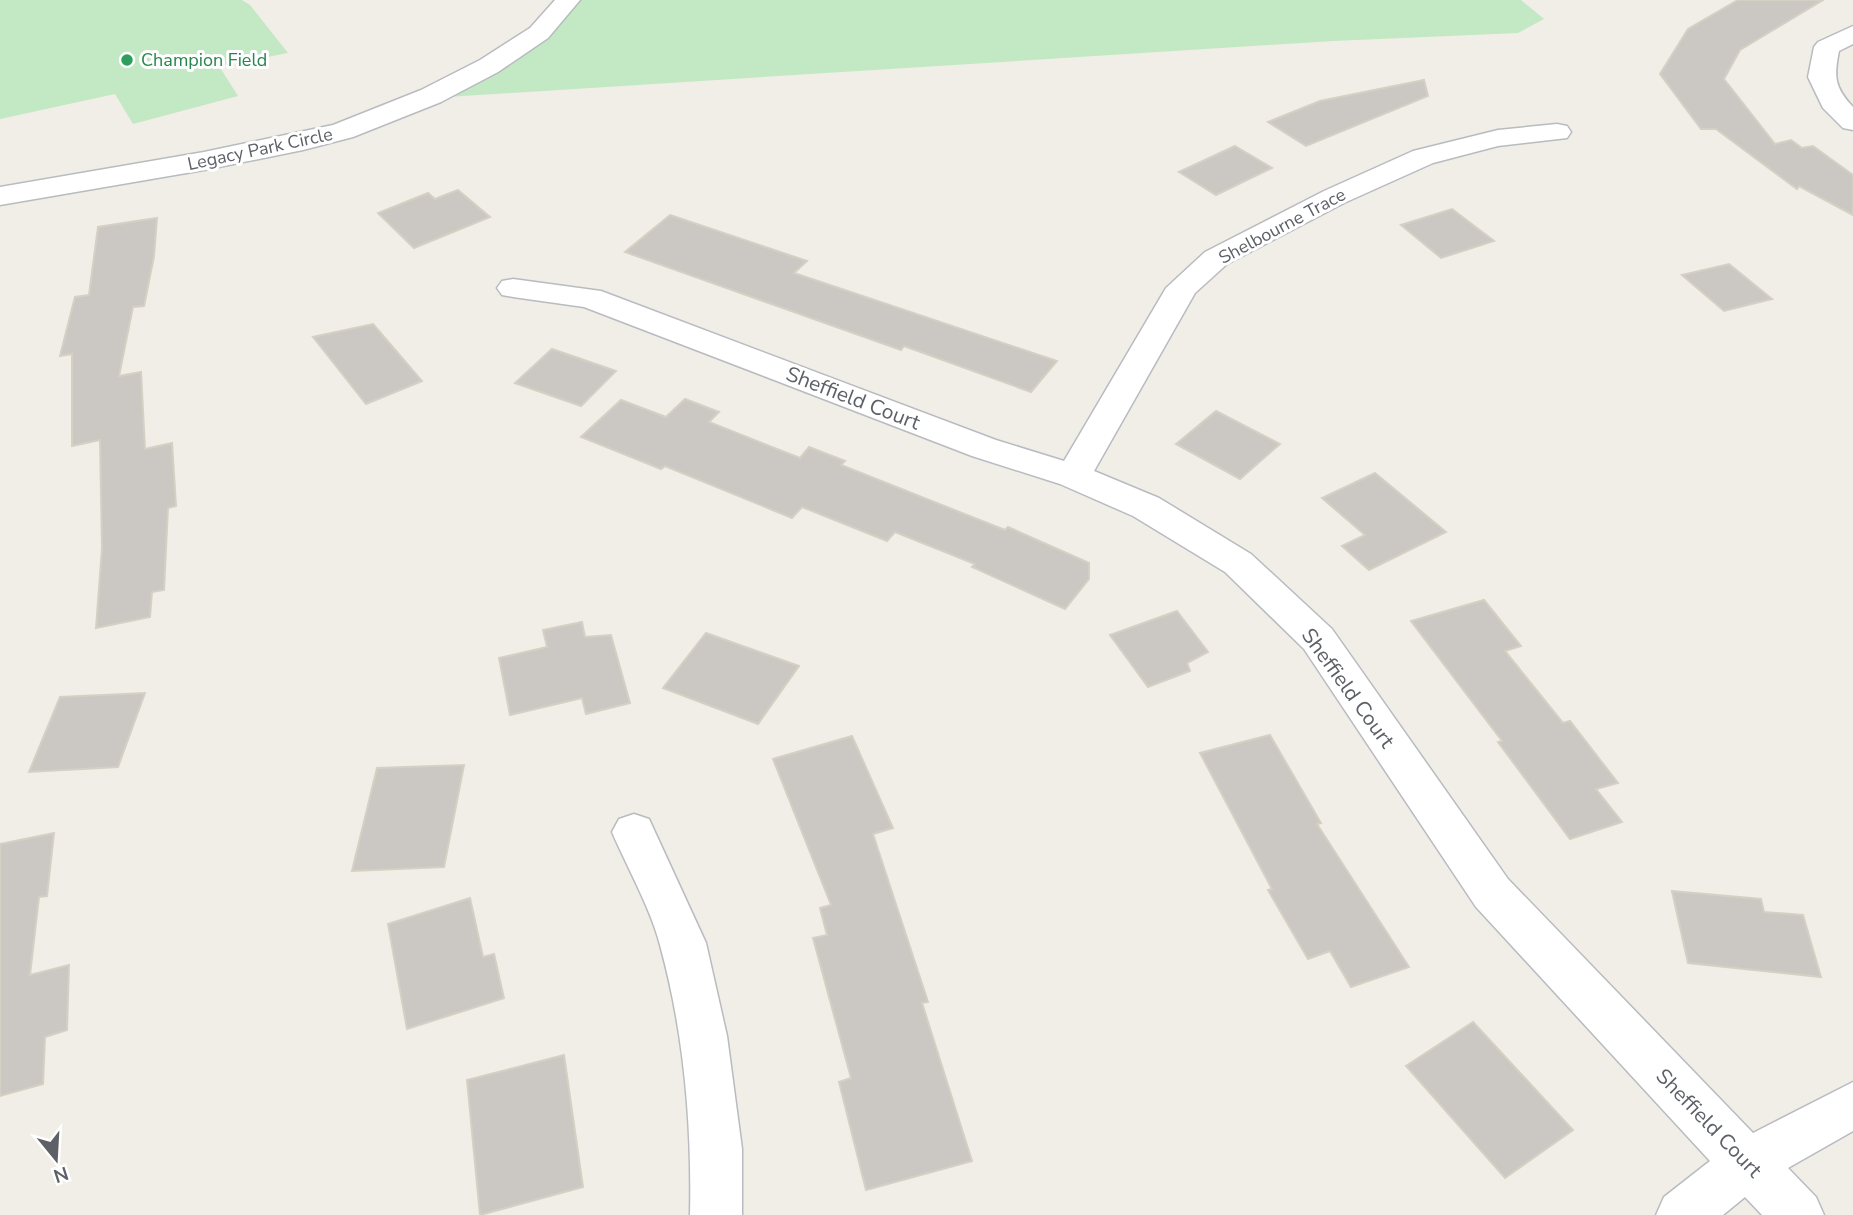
<svg xmlns="http://www.w3.org/2000/svg" width="1853" height="1215" font-family="'Nunito Sans',sans-serif">
<style>
.green{fill:#c3e8c4}
.building{fill:#cbc8c3;stroke:#d5d0c4;stroke-width:2}
.lines{fill:none;stroke-linecap:round;stroke-linejoin:round}
.minor-casing{stroke:#b8bbc0;stroke-width:3}
.minor{fill:#fff;fill-rule:evenodd}
.leisure-dot{fill:#2e9e5b;stroke:#fff;stroke-width:2.5}
.labels{text-anchor:middle;stroke-width:6;stroke-linejoin:round;paint-order:stroke}
.far-leisure-label{font-size:18px;fill:#27864d;stroke:#fff;text-anchor:start}
.far-street-label{font-size:18px;fill:#5d6167;stroke:#fff}
.street-label{font-size:21px;fill:#5d6167;stroke:#fff}
</style>
<rect width="100%" height="100%" fill="#f0eee6"/>
<g class="green">
<polygon points="0,0 242,0 250,5 288,53 219,66 238,96 133,124 115,94 0,119"/>
<polygon points="573,0 1521,0 1544,19 1518,33 1333,41 416,99 535,45"/>
</g>
<g class="building">
<polygon points="1738,0 1823,0 1740,50 1724,79 1775,144 1791,140 1802,148 1813,146 1853,175 1853,215 1799,186 1797,189 1716,129 1701,129 1660,74 1688,29"/>
<polygon points="1424,80 1428,96 1306,146 1268,122 1320,101"/>
<polygon points="1235,146 1272,168 1216,195 1179,172"/>
<polygon points="458,190 490,217 414,248 378,213 428,193 435,199"/>
<polygon points="1452,209 1494,241 1441,258 1401,225"/>
<polygon points="670,215 807,261 794,273 1057,361 1031,392 904,346 901,350 625,252"/>
<polygon points="157,218 154,256 144,306 133,307 119,376 141,372 145,449 172,443 176,506 168,508 164,590 152,592 150,617 96,628 102,548 100,440 72,446 72,354 60,356 75,297 89,295 98,227"/>
<polygon points="1729,264 1772,299 1724,311 1682,275"/>
<polygon points="373,324 422,381 366,404 313,337"/>
<polygon points="552,349 616,371 581,406 515,383"/>
<polygon points="685,399 719,412 709,422 800,458 809,447 845,461 841,465 1005,530 1008,527 1089,563 1089,579 1065,609 972,567 975,564 895,532 887,541 802,507 792,518 665,466 661,469 581,437 621,400 666,417"/>
<polygon points="1216,411 1280,444 1240,479 1176,444"/>
<polygon points="1375,473 1446,532 1369,570 1342,546 1365,535 1322,498"/>
<polygon points="1484,600 1521,646 1505,651 1563,723 1570,721 1618,783 1596,789 1622,822 1570,839 1498,742 1502,741 1411,621"/>
<polygon points="1177,611 1208,652 1187,663 1190,671 1148,687 1110,635"/>
<polygon points="582,622 585,637 611,635 630,703 586,714 582,698 510,715 499,658 547,647 543,630"/>
<polygon points="706,633 799,666 758,724 663,688"/>
<polygon points="145,693 118,767 29,772 60,697"/>
<polygon points="1270,735 1321,823 1317,824 1409,967 1351,987 1330,951 1308,959 1268,890 1272,889 1200,753"/>
<polygon points="852,736 893,828 873,834 928,1002 922,1003 972,1161 866,1190 839,1082 851,1078 813,938 827,935 820,908 831,905 773,759"/>
<polygon points="464,765 444,867 352,871 377,768"/>
<polygon points="54,833 47,896 39,897 30,975 69,965 67,1030 45,1037 43,1084 0,1096 0,844"/>
<polygon points="1672,891 1761,899 1764,912 1803,915 1821,977 1688,963"/>
<polygon points="470,898 483,957 494,954 504,998 407,1029 388,924"/>
<polygon points="1473,1022 1573,1130 1505,1178 1406,1066"/>
<polygon points="564,1055 583,1187 480,1215 467,1080"/>
</g>
<g class="lines">
<defs>
<g id="minor">
<polygon points="555,0 580,0 548,38 498,72 441,102 353,137 303,150 204,170 0,205 0,187 204,152 333,125 421,90 480,60 530,28"/>
<path d="M1853,26V44L1839,51C1834,76 1834,87 1853,107V130L1843,128L1823,108L1808,77L1814,47L1818,42Z"/>
<polygon points="1557,124 1567,126 1571,132 1567,138 1498,146 1433,163 1344,203 1227,264 1195,293 1094,471 1159,498 1251,554 1332,629 1508,879 1753,1133 1853,1082 1853,1131 1788,1168 1816,1197 1824,1215 1762,1215 1745,1197 1723,1215 1656,1215 1664,1197 1710,1161 1476,907 1304,649 1225,572 1133,516 1060,484 972,456 584,307 513,297 502,295 497,288 502,281 513,279 601,291 996,440 1064,461 1166,288 1205,252 1324,191 1413,151 1498,130"/>
<path d="M634,814L649,819L706,943L727,1036L742,1149V1215H690C692,1125 684,1032 660,945C651,909 627,867 612,832L619,819Z"/>
</g>
</defs>
<use href="#minor" class="minor-casing"/>
<use href="#minor" class="minor"/>
</g>
<circle class="leisure-dot" cx="127" cy="60" r="7"/>
<g class="labels">
<g class="far-leisure-label">
<text x="141" y="66">Champion Field</text>
</g>
<g class="far-street-label">
<text transform="translate(260 149) rotate(-12)" y="6">Legacy Park Circle</text>
<text transform="translate(1282 226) rotate(-28)" y="6">Shelbourne Trace</text>
</g>
<g class="street-label">
<text transform="translate(853 398) rotate(21)" y="7">Sheffield Court</text>
<text transform="translate(1348 688) rotate(54)" y="7">Sheffield Court</text>
<text transform="translate(1709 1123) rotate(46)" y="7">Sheffield Court</text>
</g>
</g>
<g transform="translate(56 1159) rotate(162)" stroke="#ffffff" stroke-width="5" paint-order="stroke">
<path d="M0-5L12 26L0 18L-12 26Z" fill="#5d6167"/>
<text y="-10" font-size="19" font-weight="bold" text-anchor="middle" fill="#5d6167">N</text>
</g>
</svg>
